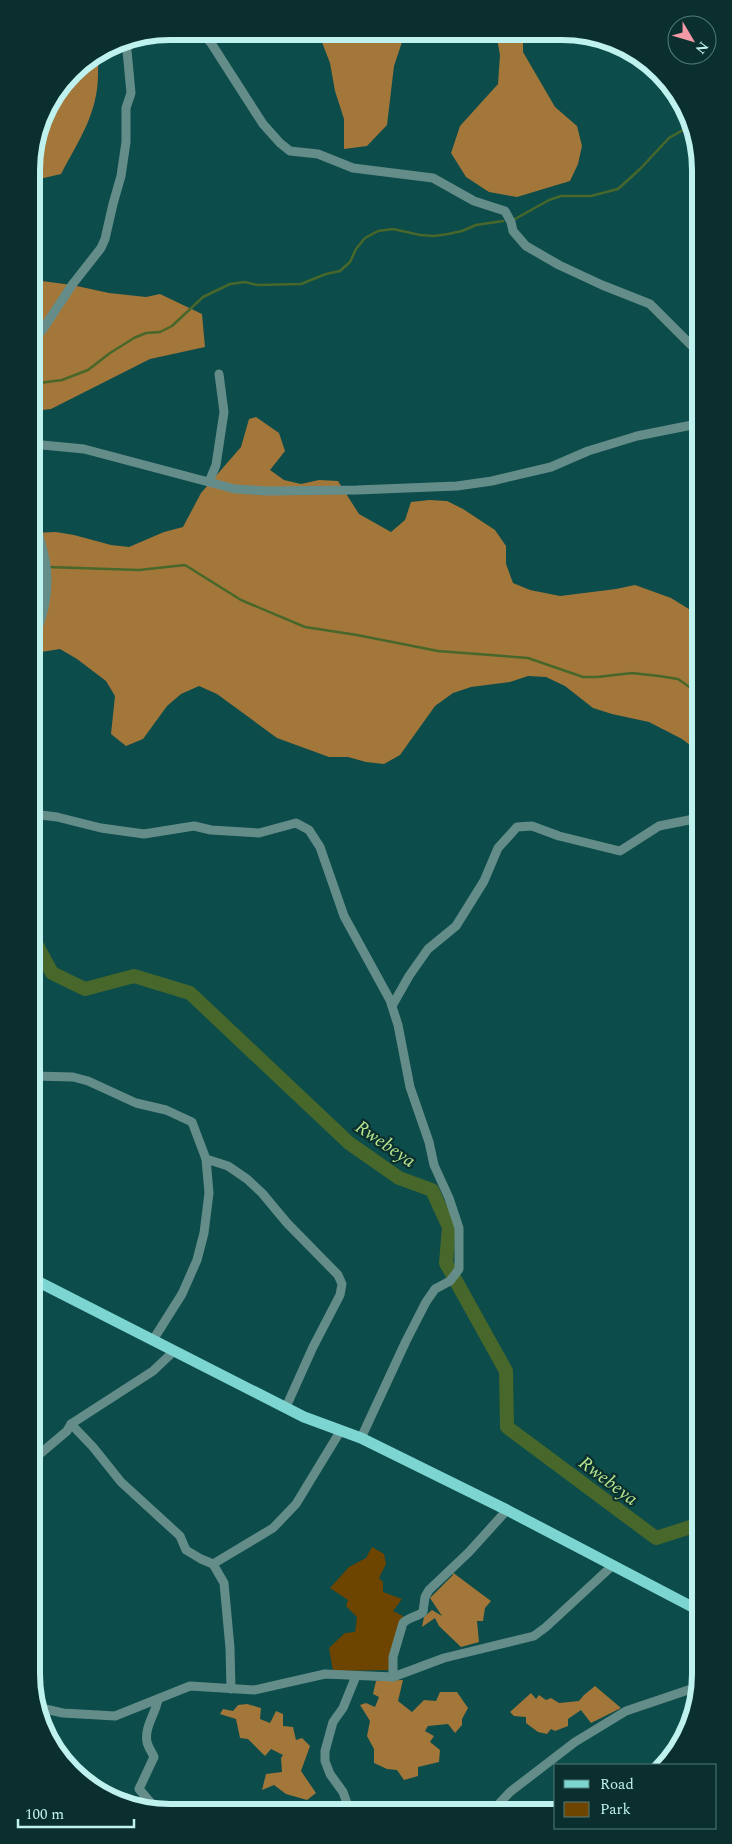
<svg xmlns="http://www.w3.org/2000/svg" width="732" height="1844" font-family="Spectral,serif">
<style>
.green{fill:#6d4400}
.forest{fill:#a3763a}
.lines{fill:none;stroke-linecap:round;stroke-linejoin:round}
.stream{stroke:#48672a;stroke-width:2.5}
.river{stroke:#48672a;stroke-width:14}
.minor{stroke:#648d8a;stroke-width:9}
.major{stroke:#7dd5d1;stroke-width:11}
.labels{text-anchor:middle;stroke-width:4.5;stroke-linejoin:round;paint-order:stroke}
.water-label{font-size:19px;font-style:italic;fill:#b5e48c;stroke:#0b2f2e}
.rim{fill:none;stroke:#bff1ee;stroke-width:6}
</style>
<rect width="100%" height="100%" fill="#0c4c4a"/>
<polygon class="green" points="372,1547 384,1554 386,1564 379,1578 383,1582 383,1592 402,1599 393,1611 403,1616 399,1625 389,1670 333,1671 329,1648 345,1633 355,1632 357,1617 346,1606 348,1600 330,1588 349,1567 366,1558"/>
<g class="forest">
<polygon points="318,32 405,33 394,66 387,125 367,146 344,149 344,119 335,91 330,63"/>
<polygon points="496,33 523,33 523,52 555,107 577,126 582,146 578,164 570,181 517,197 489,192 466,177 451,153 460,126 498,84 500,55"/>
<path d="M96,55C99,61 98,67 98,74C98,113 79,140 61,174L35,180L32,183V161L46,109L78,66Z"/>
<polygon points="32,267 42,281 72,285 109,293 146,297 160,294 202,314 205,347 150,359 51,409 32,411"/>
<polygon points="256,417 279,433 285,451 270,470 284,480 301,484 319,480 338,481 359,514 391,532 405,520 411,502 429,500 447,501 463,509 495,530 506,546 506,564 513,583 530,590 560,596 616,589 635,585 671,598 697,614 698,751 682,739 649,722 612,714 593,708 565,686 546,677 528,676 510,682 471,687 453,693 435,706 400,755 384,764 366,762 348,757 329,757 277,738 217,694 199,686 181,694 167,706 143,739 126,746 111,734 115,696 106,681 77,659 60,649 41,652 33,663 33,533 56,532 74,535 111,545 129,547 164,532 183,527 201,493 241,447 249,419"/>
<polygon points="452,1572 491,1601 485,1608 483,1621 477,1621 479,1642 461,1647 439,1626 435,1618 422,1627 424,1617 432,1610 442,1616 430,1598 453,1575"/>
<polygon points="403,1680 398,1701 412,1712 424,1700 436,1701 440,1692 457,1692 468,1708 462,1719 462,1725 455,1733 448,1724 428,1726 425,1731 434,1736 430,1742 440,1750 439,1762 418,1767 418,1776 404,1780 397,1770 387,1769 374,1763 374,1749 367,1736 370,1721 360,1705 366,1703 375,1707 379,1697 373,1694 376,1681"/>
<polygon points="595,1686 621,1708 591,1723 581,1710 568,1719 568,1726 555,1731 551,1729 547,1734 538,1732 526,1723 526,1717 514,1716 510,1712 531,1693 536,1699 539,1695 546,1700 551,1698 559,1703 579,1701 584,1695"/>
<polygon points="247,1704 261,1708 260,1719 270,1723 276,1711 283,1714 283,1726 293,1727 296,1740 302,1738 310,1746 301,1771 316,1793 307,1800 286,1794 274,1785 262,1790 266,1774 282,1772 281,1758 283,1755 271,1749 265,1756 248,1739 240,1738 236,1719 220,1714 223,1709 233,1711 238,1705"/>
</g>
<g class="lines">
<g class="stream">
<polyline points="515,219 549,200 561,196 591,196 618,189 640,169 669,138 690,126"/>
<polyline points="32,384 62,380 88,370 110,353 134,338 146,333 160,332 172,326 203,297 230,284 245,282 257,285 301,284 326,274 340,271 350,262 356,249 365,238 378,231 393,229 420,235 434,236 448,234 462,231 476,225 503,221"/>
<polyline points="33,566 43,566"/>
<polyline points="48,567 139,570 185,565 241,600 305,627 357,635 438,651 528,658 583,677 597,677 632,673 659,676 678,679 698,693"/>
</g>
<polyline class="river" points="34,940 52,973 85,989 134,976 190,993 349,1143 399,1178 432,1190 449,1227 446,1263 506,1371 507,1427 656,1538 700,1524"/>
<g class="minor">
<polyline points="200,31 211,43 263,124 280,143 290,151 318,154 353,168 433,178 474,201 505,211 511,222 513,231 526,246 559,265 602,285 650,304 697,351"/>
<polyline points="32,342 43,329 72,285 101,248 105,239 113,204 121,176 126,142 126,108 131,93 126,40"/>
<polyline points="32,444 84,449 235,489 268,491 357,490 457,486 492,481 551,467 588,451 637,436 697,424"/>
<polyline points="209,482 216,465 224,412 219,374"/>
<path d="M33,510C35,527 42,543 45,560C51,589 43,616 33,643"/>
<polyline points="33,814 57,817 101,828 144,834 194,826 211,830 259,833 296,823 309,830 320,847 344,916 390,1000 398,1025 410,1087 429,1142 434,1165 449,1198 459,1228 459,1269 450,1281 435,1289 426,1302 406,1341 361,1438"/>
<polyline points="392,1006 409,976 428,949 456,926 484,881 498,848 517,827 532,826 559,836 620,851 659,826 689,820 698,816"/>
<polyline points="34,1076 73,1077 88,1081 136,1103 166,1110 192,1122 206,1159 228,1166 247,1179 262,1193 287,1223 338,1275 342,1284 340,1295 313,1347 286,1407"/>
<polyline points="153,1340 182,1294 197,1260 204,1233 209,1193 206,1159"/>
<polyline points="71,1424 93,1447 121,1482 180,1536 186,1550 201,1559 213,1564 224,1583 230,1648 231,1689"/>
<polyline points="35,1458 67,1431 71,1424 153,1371 174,1351"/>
<polyline points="35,1498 37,1502 35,1507"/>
<polyline points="213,1564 273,1528 296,1504 341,1430"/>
<path d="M393,1677V1657L403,1623C409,1617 417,1617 423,1612L425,1597L429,1590L469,1552L507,1510"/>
<polyline points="36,1707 63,1713 115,1716 190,1686 254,1690 325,1674 393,1677 444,1658 534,1636 546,1627 612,1566"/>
<polyline points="349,1809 343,1792 330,1774 325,1761 325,1751 333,1722 343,1708 356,1676"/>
<polyline points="494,1809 510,1792 575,1742 626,1711 700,1686"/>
<path d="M157,1810L139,1789L154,1757C152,1752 148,1747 147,1742C144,1727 156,1713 158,1699"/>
</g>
<polyline class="major" points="35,1280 304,1417 361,1438 507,1510 700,1611"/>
</g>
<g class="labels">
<g class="water-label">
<text transform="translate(386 1143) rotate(34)" y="7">Rwebeya</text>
<text transform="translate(609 1480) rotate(37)" y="7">Rwebeya</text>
</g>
</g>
<path d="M0 0H732V1844H0ZM170 40H562A130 130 0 0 1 692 170V1674A130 130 0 0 1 562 1804H170A130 130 0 0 1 40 1674V170A130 130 0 0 1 170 40Z" fill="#0b2f2e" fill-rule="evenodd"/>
<path class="rim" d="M170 40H562A130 130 0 0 1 692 170V1674A130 130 0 0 1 562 1804H170A130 130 0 0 1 40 1674V170A130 130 0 0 1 170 40Z"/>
<rect x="554" y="1764" width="162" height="65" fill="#0b2f2e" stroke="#537d7b"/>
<rect x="564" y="1780" width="25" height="8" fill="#7dd5d1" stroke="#537d7b"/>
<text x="600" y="1789" font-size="15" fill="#bff1ee">Road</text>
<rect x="564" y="1802" width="25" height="15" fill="#6d4400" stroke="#537d7b"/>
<text x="600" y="1814" font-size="15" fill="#bff1ee">Park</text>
<g transform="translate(692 40) rotate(128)"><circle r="24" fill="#0b2f2e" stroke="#537d7b"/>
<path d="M0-4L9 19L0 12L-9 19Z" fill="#f49aa6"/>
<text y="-8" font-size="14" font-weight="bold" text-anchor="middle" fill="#bff1ee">N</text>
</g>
<path d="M18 1819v8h116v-8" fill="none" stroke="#bff1ee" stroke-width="2.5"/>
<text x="25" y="1819" font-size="15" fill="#bff1ee" stroke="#0b2f2e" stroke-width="4" paint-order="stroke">100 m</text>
</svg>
